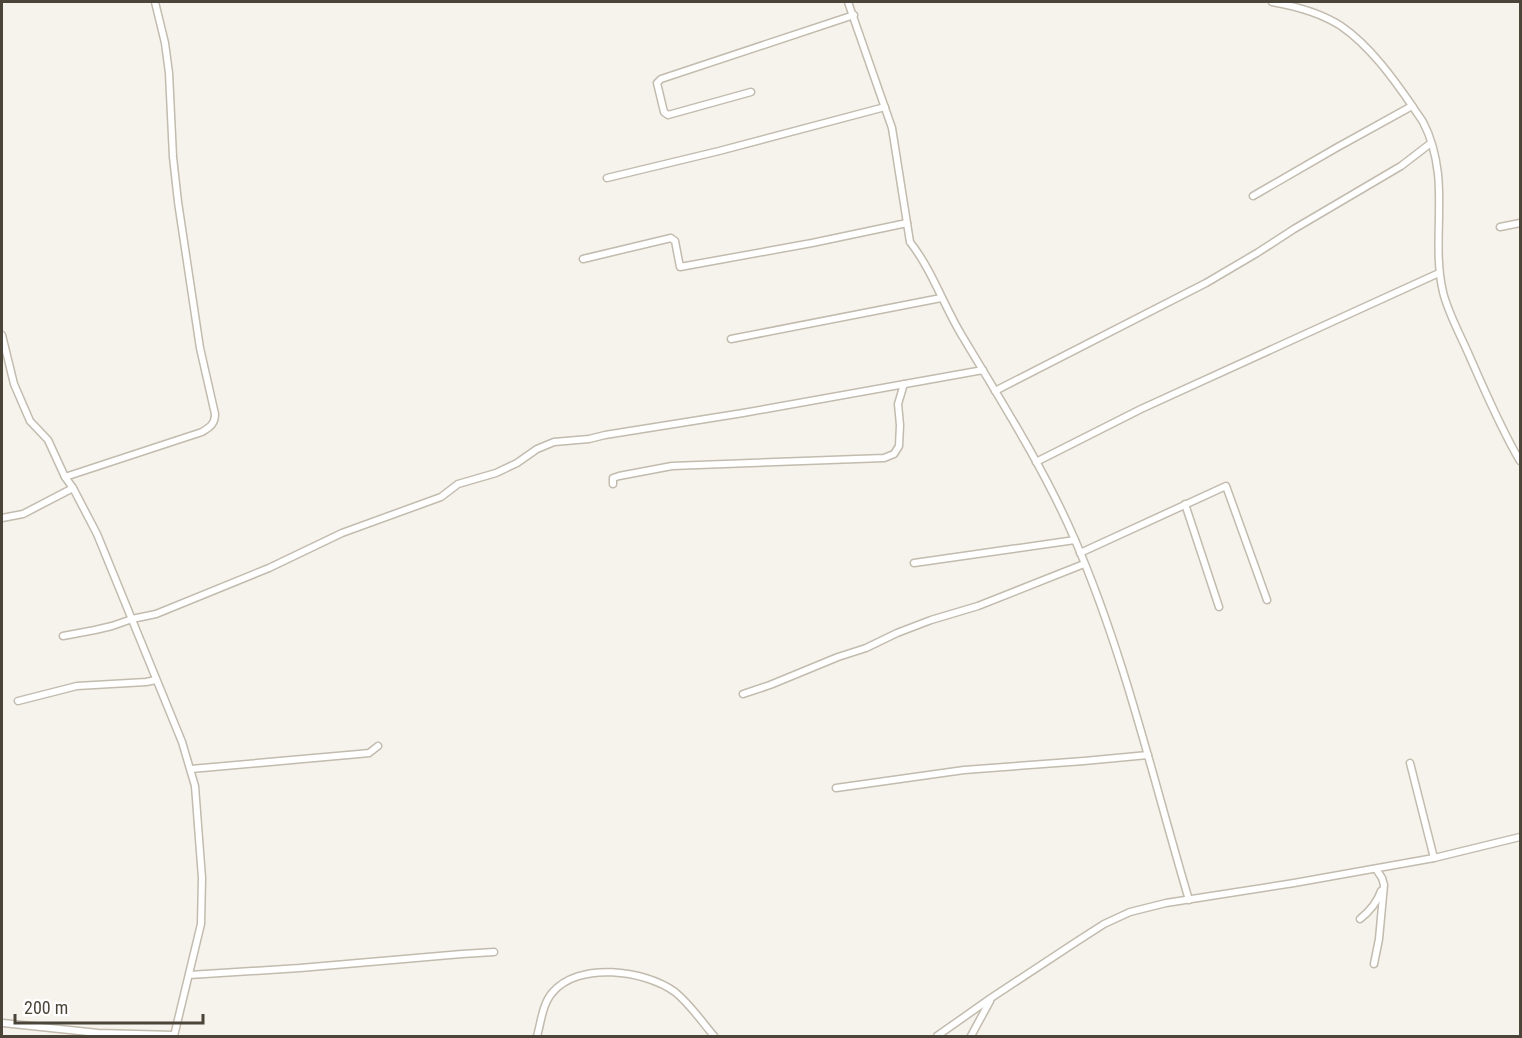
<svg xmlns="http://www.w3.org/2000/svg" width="1522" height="1038" font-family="'Roboto Condensed',sans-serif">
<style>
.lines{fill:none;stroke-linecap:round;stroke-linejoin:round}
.minor-casing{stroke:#c2bbae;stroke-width:9}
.minor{stroke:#fff;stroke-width:6}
</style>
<rect width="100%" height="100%" fill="#f6f3ec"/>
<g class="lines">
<defs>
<g id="minor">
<path d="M848,2L892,128L910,242C932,270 943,304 961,334C1001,401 1044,468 1075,540C1125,656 1153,779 1189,900"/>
<path d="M1272,2C1295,6 1321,13 1341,26C1370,46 1393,78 1413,107C1416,112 1420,117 1423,122C1431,137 1436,157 1438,174C1442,213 1434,254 1443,292C1448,313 1460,334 1469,355C1485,391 1500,427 1520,461"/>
<polyline points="751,92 668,115 664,112 657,83 661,79 854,15"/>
<polyline points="607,178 719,151 885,107"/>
<polyline points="1253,196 1336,148 1412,106"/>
<polyline points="1500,227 1520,223"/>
<polyline points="583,259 671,238 675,241 680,267 812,243 907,223"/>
<polyline points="2,335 14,384 30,421 48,440 65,477 73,488 97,534 182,742 195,786 202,878 201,924 174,1036"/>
<polyline points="731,339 941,298"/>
<polyline points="995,391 1206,283 1257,253 1294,229 1401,166 1431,143"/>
<polyline points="1036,462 1141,409 1439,273"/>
<path d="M65,477L202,432C210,427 215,424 215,414L200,348L178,202L173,157L169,73L165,43L155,2"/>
<polyline points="613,484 613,478 619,476 672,466 884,458 894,454 899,446 900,425 898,404 904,384"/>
<polyline points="1185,504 1219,607"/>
<polyline points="2,518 23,514 73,488"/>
<polyline points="1080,553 1226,486 1267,600"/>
<polyline points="914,563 1075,540"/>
<polyline points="63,636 95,630 112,626 132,619 156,614 269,568 342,533 441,497 458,484 496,473 517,463 537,449 554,442 589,439 605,435 743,413 983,370"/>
<polyline points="743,694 770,685 838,657 866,648 897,633 931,620 978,606 1084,564"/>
<polyline points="18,701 77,686 146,682 156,680"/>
<polyline points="1410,763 1434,858"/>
<polyline points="191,769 359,754 369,753 378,746"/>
<polyline points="836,788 964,770 1084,761 1148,755"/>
<path d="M1360,919C1370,911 1377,903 1381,891"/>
<polyline points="1374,964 1379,939 1384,885 1382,878 1376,869"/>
<polyline points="189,975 300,968 462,954 494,952"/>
<polyline points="3,1023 98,1033 174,1035"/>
<path d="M537,1036C541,1023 542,1005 552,993C578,961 645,970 675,992C690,1004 702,1022 714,1036"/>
<polyline points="937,1036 991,998 1076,942 1104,924 1130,912 1166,903 1294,883 1434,858 1520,837"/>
<polyline points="971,1036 990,1001"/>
</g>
</defs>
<use href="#minor" class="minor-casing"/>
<use href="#minor" class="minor"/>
</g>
<rect width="1522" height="1038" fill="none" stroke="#4b4439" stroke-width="6"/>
<path d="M15 1014v9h188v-9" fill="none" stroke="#4b4439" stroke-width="3"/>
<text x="24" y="1014" font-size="18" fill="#4b4439" stroke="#ffffff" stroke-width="4.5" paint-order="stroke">200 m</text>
</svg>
